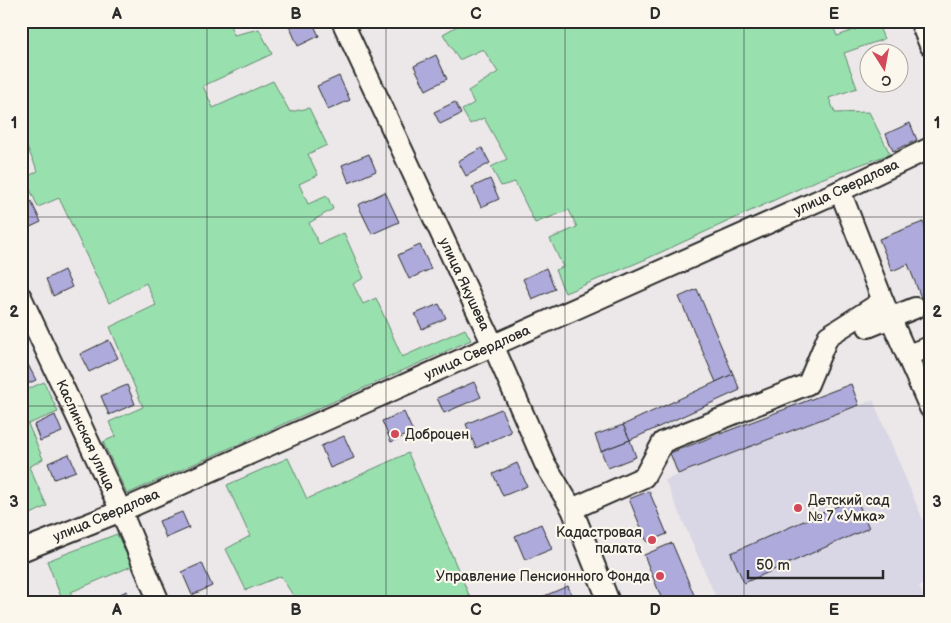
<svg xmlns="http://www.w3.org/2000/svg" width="951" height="623" font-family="'Balsamiq Sans',sans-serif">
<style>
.built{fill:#d9d6e5}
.green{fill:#98e1af;stroke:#62866d}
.building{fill:#aeabdc;stroke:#2b2b2b}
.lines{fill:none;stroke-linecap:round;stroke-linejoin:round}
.minor-casing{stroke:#2b2b2b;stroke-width:24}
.minor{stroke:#fbf7ec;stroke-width:20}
.grid{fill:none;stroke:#2b2b2b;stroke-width:1;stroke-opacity:0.55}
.poi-dot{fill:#d1495b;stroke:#fbf7ec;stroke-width:2}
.labels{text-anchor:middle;stroke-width:4.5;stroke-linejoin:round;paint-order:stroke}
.street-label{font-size:14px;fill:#2b2b2b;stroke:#fbf7ec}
.poi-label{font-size:14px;fill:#2b2b2b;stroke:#fbf7ec;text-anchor:start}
.neatline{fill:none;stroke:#2b2b2b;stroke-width:2}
.grid-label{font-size:16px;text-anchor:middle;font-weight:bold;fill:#2b2b2b}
</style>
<rect width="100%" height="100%" fill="#ece8e9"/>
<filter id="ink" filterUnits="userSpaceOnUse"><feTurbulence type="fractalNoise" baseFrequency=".02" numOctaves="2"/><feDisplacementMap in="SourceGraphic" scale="10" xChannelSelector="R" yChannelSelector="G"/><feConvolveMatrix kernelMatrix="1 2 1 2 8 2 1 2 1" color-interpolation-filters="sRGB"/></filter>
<g filter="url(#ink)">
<polygon class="built" points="873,400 930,537 930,582 919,586 926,602 718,602 665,480"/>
<g class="green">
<polygon points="21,21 228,21 234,35 259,29 272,54 203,86 213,108 273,81 290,112 309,108 327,145 308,154 318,175 299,184 308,204 327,196 333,209 309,223 319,244 344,233 364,278 353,284 363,304 376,298 402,357 465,329 471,340 127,494 103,442 116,436 109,422 143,407 110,327 156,305 146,283 109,303 59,198 38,207 25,178 38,171 21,135"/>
<polygon points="466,21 831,21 837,36 877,22 884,39 844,53 857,88 829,98 835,113 869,112 890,154 818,180 644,260 565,293 555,270 563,267 550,239 577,227 569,210 535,223 515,182 501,186 491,167 507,159 484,118 470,124 462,110 474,103 468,91 498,72 483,49 459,60 443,34"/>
<polygon points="44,382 58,412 28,424 43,459 29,467 47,506 21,519 21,392"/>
<polygon points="408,453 472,602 297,602 281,576 246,590 226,549 250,536 227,485 288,458 307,499"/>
<polygon points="117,534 132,566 71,592 74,602 63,602 47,561"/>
</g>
<g class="building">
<polygon points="292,21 312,21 319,36 298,46 288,23"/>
<polygon points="852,21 871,21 854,28"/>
<polygon points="436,55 447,79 426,90 414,66"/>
<polygon points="339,76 350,100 328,110 317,86"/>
<polygon points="455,102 461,114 440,124 434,112"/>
<polygon points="910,123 917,140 893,151 886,134"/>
<polygon points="482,148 490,163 466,176 458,161"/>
<polygon points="369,154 376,171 349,183 342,165"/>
<polygon points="490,179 499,199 481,207 472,187"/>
<polygon points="385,192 399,222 372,234 358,205"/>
<polygon points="31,201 41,222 24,230 21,224 21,206"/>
<polygon points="923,222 930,240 930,321 908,264 892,271 879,239"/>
<polygon points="420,245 431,269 409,279 398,255"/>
<polygon points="546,268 555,289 532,299 523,279"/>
<polygon points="64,270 72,287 53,296 46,279"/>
<polygon points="697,289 733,374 716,382 679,297"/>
<polygon points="439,304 446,318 422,329 415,314"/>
<polygon points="109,340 118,358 89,372 80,354"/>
<polygon points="24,357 36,380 21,387 21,359"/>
<polygon points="733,374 740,390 630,440 623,425"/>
<polygon points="474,382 481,397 444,413 437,398"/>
<polygon points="851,384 859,405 678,474 670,453"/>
<polygon points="127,385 135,404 109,415 101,396"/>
<polygon points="501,409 511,432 476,448 466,424"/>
<polygon points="404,412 413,432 391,442 382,421"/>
<polygon points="55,415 62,432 40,441 34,425"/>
<polygon points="623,425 630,440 601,451 595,435"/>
<polygon points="344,436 354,458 330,468 321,446"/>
<polygon points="630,440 636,457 608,468 601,451"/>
<polygon points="69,454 76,471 54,479 48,463"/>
<polygon points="517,463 527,486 503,496 493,474"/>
<polygon points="649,491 667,534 647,542 629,499"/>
<polygon points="856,498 869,528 744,583 731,553"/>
<polygon points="182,512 189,528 166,538 159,521"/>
<polygon points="541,524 552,549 525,560 515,536"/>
<polygon points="672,543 697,602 663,602 644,555"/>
<polygon points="202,563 212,586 192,595 182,572"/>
<polygon points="568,586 573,599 567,602 543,602 542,597"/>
<polygon points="127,591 131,602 102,602"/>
</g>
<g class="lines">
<defs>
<g id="minor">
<polyline points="342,21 493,345 545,464 572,509 609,602"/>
<polyline points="920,21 930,45"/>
<polyline points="840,191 883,301 930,408"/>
<polyline points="21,297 121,511 159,602"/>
<polyline points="868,327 915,308"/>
<polyline points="907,355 930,347"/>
<polyline points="572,509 644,477 663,442 808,384 828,336 883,301"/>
<polyline points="21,551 121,511 840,191 930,148"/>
</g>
</defs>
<use href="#minor" class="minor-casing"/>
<use href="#minor" class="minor"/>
</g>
</g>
<path class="grid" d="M207,21V602M386,21V602M565,21V602M744,21V602M21,217H930M21,406H930"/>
<g class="poi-dot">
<circle cx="395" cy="434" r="5"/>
<circle cx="798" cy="508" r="5"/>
<circle cx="652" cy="540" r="5"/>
<circle cx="660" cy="576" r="5"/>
</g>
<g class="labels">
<g class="street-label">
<text transform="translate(846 187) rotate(-25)" y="5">улица Свердлова</text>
<text transform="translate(465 284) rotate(65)" y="5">улица Якушева</text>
<text transform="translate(477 352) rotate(-24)" y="5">улица Свердлова</text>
<text transform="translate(86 435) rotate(65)" y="5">Каслинская улица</text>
<text transform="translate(106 515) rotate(-23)" y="5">улица Свердлова</text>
</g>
<g class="poi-label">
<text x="405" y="439">Доброцен</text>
<text x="808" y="505">Детский сад<tspan x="808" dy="16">№ 7 «Умка»</tspan></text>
<text x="642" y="537" text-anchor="end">Кадастровая<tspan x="642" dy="16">палата</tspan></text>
<text x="650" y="581" text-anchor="end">Управление Пенсионного Фонда</text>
</g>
</g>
<rect width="951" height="623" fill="none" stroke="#fbf7ec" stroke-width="55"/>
<g transform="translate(884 68) rotate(169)"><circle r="24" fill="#fbf7ec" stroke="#a8a59f"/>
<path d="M0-4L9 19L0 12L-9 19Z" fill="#d1495b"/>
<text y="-8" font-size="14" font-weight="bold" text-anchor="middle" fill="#2b2b2b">С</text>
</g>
<path d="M748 570v8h135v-8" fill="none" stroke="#2b2b2b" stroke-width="2.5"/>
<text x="756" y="570" font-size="15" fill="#2b2b2b" stroke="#fbf7ec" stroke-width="4" paint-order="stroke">50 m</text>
<rect x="28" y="28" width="896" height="568" class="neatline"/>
<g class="grid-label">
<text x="117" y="19">A</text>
<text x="296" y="19">B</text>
<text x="476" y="19">C</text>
<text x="655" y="19">D</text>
<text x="834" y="19">E</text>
<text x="14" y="128">1</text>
<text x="937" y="128">1</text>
<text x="14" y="317">2</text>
<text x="937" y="317">2</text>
<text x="14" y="507">3</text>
<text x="937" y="507">3</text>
<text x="117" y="615">A</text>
<text x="296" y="615">B</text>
<text x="476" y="615">C</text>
<text x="655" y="615">D</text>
<text x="834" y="615">E</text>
</g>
</svg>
